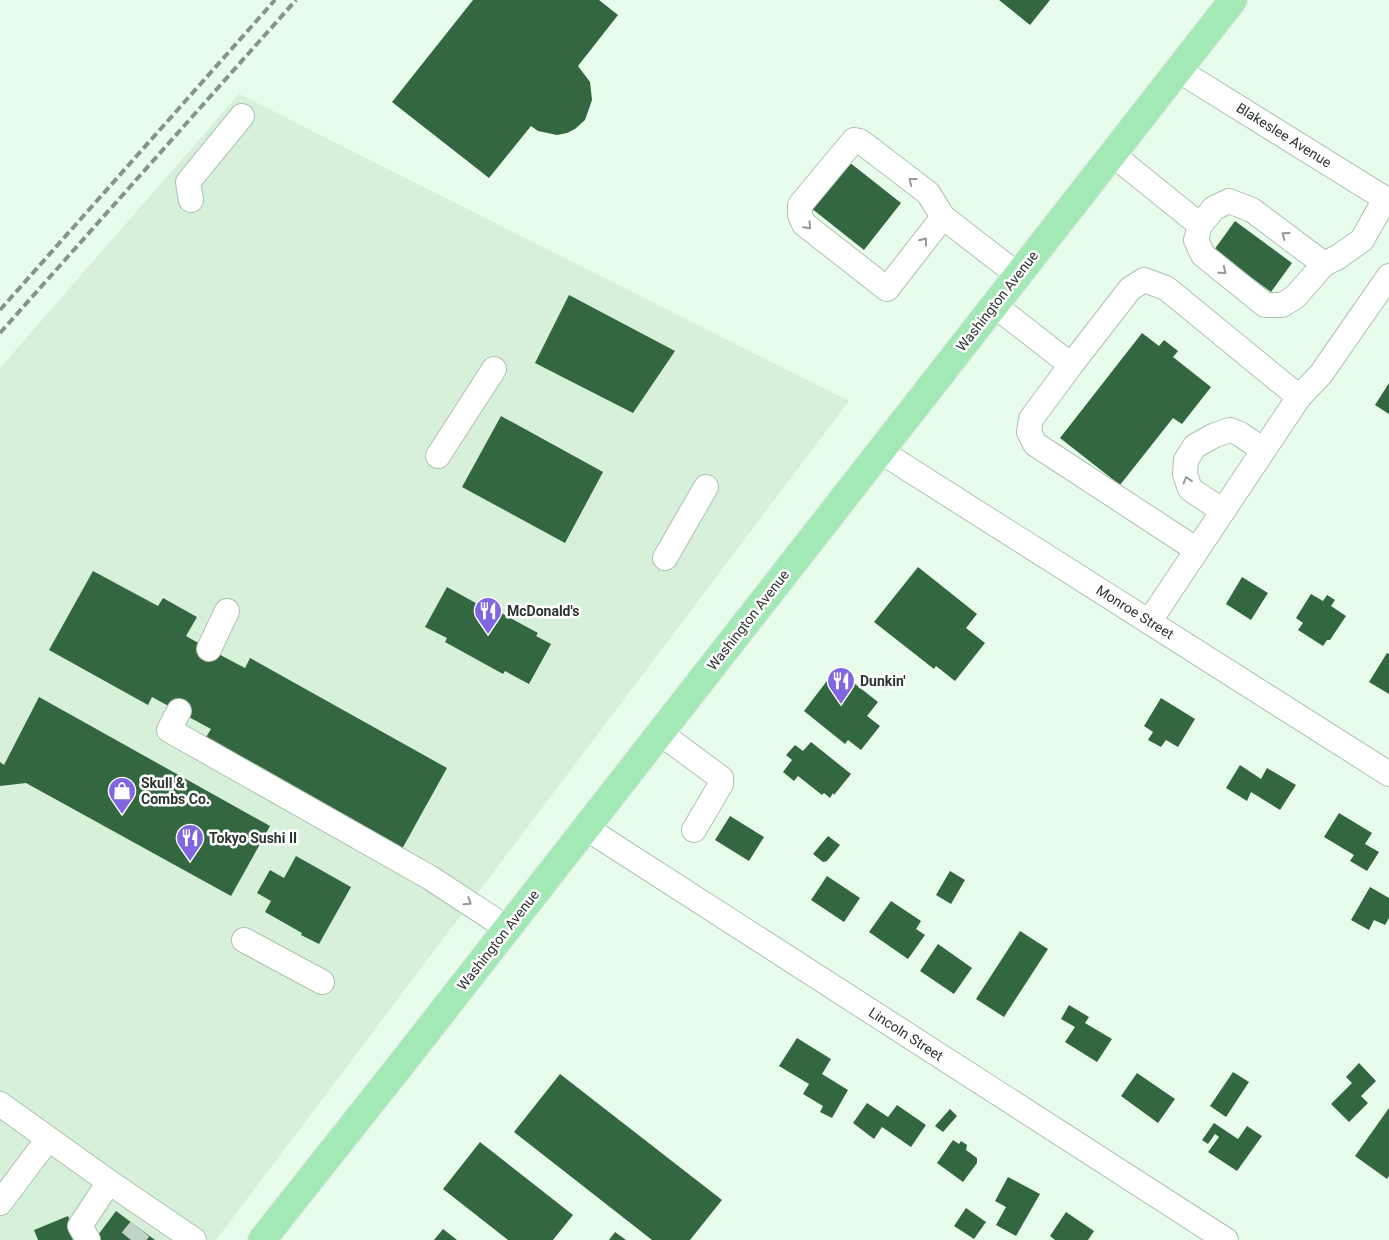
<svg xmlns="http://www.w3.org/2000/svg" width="1389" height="1240" font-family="Roboto,sans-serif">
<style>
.built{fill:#d6f0da}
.building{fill:#336740}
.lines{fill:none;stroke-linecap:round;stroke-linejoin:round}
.minor-tunnel{stroke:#c2d4c5;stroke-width:24;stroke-dasharray:24 12;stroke-linecap:butt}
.minor-casing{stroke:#afc2b2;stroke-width:26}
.major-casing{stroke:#e6e7e6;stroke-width:30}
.minor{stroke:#fff;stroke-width:24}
.major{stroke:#a3e9b5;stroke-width:28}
.rail{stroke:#869388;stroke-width:4;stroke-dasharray:8 4;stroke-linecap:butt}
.oneway{stroke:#969a96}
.labels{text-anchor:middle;stroke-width:5;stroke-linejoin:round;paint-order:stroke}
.street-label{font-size:14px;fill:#2c342e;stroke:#fff}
.poi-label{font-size:14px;font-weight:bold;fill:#2c342e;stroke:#fff;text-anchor:start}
</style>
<rect width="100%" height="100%" fill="#e8fceb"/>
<polygon class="built" points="239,94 849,401 216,1240 0,1240 0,368"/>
<g class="building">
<polygon points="473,0 599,0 618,15 578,66 590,82 592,100 585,120 575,129 567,133 557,135 538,131 531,126 489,178 392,102"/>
<polygon points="999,0 1050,0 1030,25"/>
<polygon points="849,162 901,203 864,250 811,208"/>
<polygon points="1235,221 1292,263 1271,292 1214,250"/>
<polygon points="569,295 675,351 633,413 535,363"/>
<polygon points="1142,333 1159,346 1164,340 1178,351 1173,357 1211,387 1182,424 1173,418 1120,485 1060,438"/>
<polygon points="1389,383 1389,414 1375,405"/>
<polygon points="501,416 603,472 565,543 462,487"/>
<polygon points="918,567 977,614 966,628 985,643 955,681 936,666 934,669 874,622"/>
<polygon points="93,571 158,606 163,598 197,617 186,636 209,649 245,668 250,658 447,768 402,849 205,739 211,729 152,697 148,705 49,650"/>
<polygon points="1242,577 1268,593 1251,620 1226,604"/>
<polygon points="447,587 499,616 501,613 538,633 536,636 551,644 529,684 505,671 503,674 445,642 447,638 425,627"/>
<polygon points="1311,594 1323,601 1327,595 1335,600 1331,606 1346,616 1330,640 1327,640 1323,646 1298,630 1303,623 1296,618"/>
<polygon points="1387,653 1389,654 1389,694 1369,682"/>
<polygon points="836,669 878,702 867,716 880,726 861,750 848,740 845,744 804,711"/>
<polygon points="39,697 270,826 231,896 26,783 0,786 0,762 4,765"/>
<polygon points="1161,698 1195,719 1178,747 1166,740 1161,747 1148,740 1153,732 1144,726"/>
<polygon points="811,742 851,774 834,795 833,793 830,798 824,793 822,795 798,776 794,781 783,772 792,760 786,755 795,745 803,751"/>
<polygon points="1240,765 1261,779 1267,768 1296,785 1280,810 1251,792 1247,801 1226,788"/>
<polygon points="1339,813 1372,833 1365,844 1379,852 1367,871 1350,861 1354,855 1324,837"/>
<polygon points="730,816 764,837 749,861 715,840"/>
<polygon points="828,836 840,845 827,861 823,862 813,854"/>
<polygon points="296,856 351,887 319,944 301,935 302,933 265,912 271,901 257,893 270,870 284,878"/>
<polygon points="950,871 965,880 951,904 936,895"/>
<polygon points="827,876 860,898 844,922 811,900"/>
<polygon points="1370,887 1389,898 1389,918 1385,925 1374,920 1369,930 1351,920"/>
<polygon points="891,901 921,921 916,929 925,935 908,959 869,932"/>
<polygon points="1020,931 1048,949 1004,1017 976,999"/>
<polygon points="938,944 972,968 954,994 920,971"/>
<polygon points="1069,1005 1089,1017 1085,1023 1112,1039 1097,1062 1065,1042 1075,1027 1061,1019"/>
<polygon points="797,1038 831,1059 822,1074 848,1090 832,1118 820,1112 823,1106 803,1094 809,1084 779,1066"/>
<polygon points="1359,1063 1376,1081 1361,1096 1368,1103 1349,1122 1331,1104 1352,1083 1346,1077"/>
<polygon points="1233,1072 1249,1082 1226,1117 1210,1106"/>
<polygon points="1137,1073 1175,1099 1158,1123 1121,1096"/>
<polygon points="560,1074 722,1200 690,1240 652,1240 514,1132"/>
<polygon points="867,1103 888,1117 897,1105 926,1125 911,1147 882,1127 874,1139 853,1123"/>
<polygon points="1389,1108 1389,1176 1387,1179 1355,1156"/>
<polygon points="950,1109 957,1116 943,1132 935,1126"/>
<polygon points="1214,1123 1238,1139 1247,1126 1262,1136 1237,1171 1208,1152 1219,1137 1215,1134 1208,1144 1202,1140"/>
<polygon points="953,1140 959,1144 961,1141 967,1145 966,1150 977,1158 977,1163 963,1182 937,1163"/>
<polygon points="480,1142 573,1215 553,1240 508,1240 443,1189"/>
<polygon points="1008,1177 1040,1194 1016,1236 996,1225 1006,1207 995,1201"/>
<polygon points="966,1208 986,1222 974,1239 954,1226"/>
<polygon points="116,1211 155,1240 96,1240 95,1239"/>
<polygon points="1066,1212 1094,1231 1088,1240 1055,1240 1050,1236"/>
<polygon points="68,1216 79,1240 38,1240 34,1230"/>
<polygon points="443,1229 457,1240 434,1240"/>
<polygon points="615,1232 626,1240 609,1240"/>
</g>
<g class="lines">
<polyline class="minor-tunnel" points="131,1240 140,1229"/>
<defs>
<g id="minor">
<polyline points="1178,70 1389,201"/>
<polyline points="1112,154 1200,225"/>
<polyline points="191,200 188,182 242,116"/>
<polyline points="943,217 887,289 804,224 800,215 800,205 854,140 860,141 928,193 943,217 1018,275"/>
<polyline points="1324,264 1252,210 1229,201 1214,208 1200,225 1196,240 1203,255 1265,305 1282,305 1295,297 1324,264 1338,257 1362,240 1385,199"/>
<polyline points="994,305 1071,365 1130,289 1144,280 1166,288 1299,397 1149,622"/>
<polyline points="1071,365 1031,419 1029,432 1035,444 1197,550"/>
<polyline points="1299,397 1321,374 1389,276"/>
<polyline points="880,451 1389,774"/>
<polyline points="438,456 494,369"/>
<polyline points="1223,511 1190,489 1185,474 1186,460 1195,446 1215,435 1230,430 1240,434 1263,450"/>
<polyline points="665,558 706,487"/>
<polyline points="209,649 227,611"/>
<polyline points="179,711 169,730 429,877 507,928"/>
<polyline points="660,733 721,778 721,784 694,830"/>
<polyline points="586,828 1226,1240"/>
<polyline points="244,940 322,982"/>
<polyline points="0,1104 109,1182 194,1240"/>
<polyline points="0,1203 48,1139"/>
<polyline points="88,1240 80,1226 109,1182"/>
</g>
<polyline id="major" points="262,1240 403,1062 1233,0"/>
</defs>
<use href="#minor" class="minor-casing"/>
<use href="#major" class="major-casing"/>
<use href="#minor" class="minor"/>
<use href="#major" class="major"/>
<g class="rail">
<polyline points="0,310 275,0"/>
<polyline points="0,333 296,0"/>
</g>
</g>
<defs><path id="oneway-chevron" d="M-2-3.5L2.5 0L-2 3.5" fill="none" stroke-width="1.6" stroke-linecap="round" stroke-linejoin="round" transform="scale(1.25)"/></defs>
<g class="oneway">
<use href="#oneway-chevron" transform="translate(912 181) rotate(-142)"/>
<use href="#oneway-chevron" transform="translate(808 226) rotate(46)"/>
<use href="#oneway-chevron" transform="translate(1285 235) rotate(-144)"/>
<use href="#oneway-chevron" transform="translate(924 241) rotate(-52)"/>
<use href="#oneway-chevron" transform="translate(1223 271) rotate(39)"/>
<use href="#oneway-chevron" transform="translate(1187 480) rotate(-107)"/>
<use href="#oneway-chevron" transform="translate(468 902) rotate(33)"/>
</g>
<defs>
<symbol id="restaurant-pin" viewBox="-11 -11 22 30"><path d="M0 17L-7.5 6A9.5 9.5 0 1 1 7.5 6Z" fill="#8266e1" stroke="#fff"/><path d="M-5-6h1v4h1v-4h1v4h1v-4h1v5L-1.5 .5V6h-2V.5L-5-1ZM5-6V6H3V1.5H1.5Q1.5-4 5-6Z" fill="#fff"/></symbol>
<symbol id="shop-pin" viewBox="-11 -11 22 30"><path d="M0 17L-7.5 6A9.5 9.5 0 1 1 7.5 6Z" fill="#8266e1" stroke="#fff"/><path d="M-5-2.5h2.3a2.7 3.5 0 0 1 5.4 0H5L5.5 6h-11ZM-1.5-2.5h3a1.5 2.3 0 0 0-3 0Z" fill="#fff"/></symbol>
</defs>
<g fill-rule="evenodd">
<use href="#restaurant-pin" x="472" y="595" width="32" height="43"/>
<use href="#restaurant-pin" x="825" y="665" width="32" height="43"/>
<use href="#shop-pin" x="106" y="775" width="32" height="43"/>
<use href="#restaurant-pin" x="174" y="822" width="32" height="43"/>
</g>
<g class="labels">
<g class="street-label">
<text transform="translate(1284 135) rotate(32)" y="5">Blakeslee Avenue</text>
<text transform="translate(997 301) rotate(-52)" y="5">Washington Avenue</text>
<text transform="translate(1135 612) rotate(32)" y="5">Monroe Street</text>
<text transform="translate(748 620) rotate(-52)" y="5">Washington Avenue</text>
<text transform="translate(498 940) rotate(-52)" y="5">Washington Avenue</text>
<text transform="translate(906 1034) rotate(33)" y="5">Lincoln Street</text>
</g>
<g class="poi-label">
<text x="507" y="616">McDonald's</text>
<text x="860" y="686">Dunkin'</text>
<text x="141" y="788">Skull &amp;<tspan x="141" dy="16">Combs Co.</tspan></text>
<text x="209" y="843">Tokyo Sushi II</text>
</g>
</g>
</svg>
